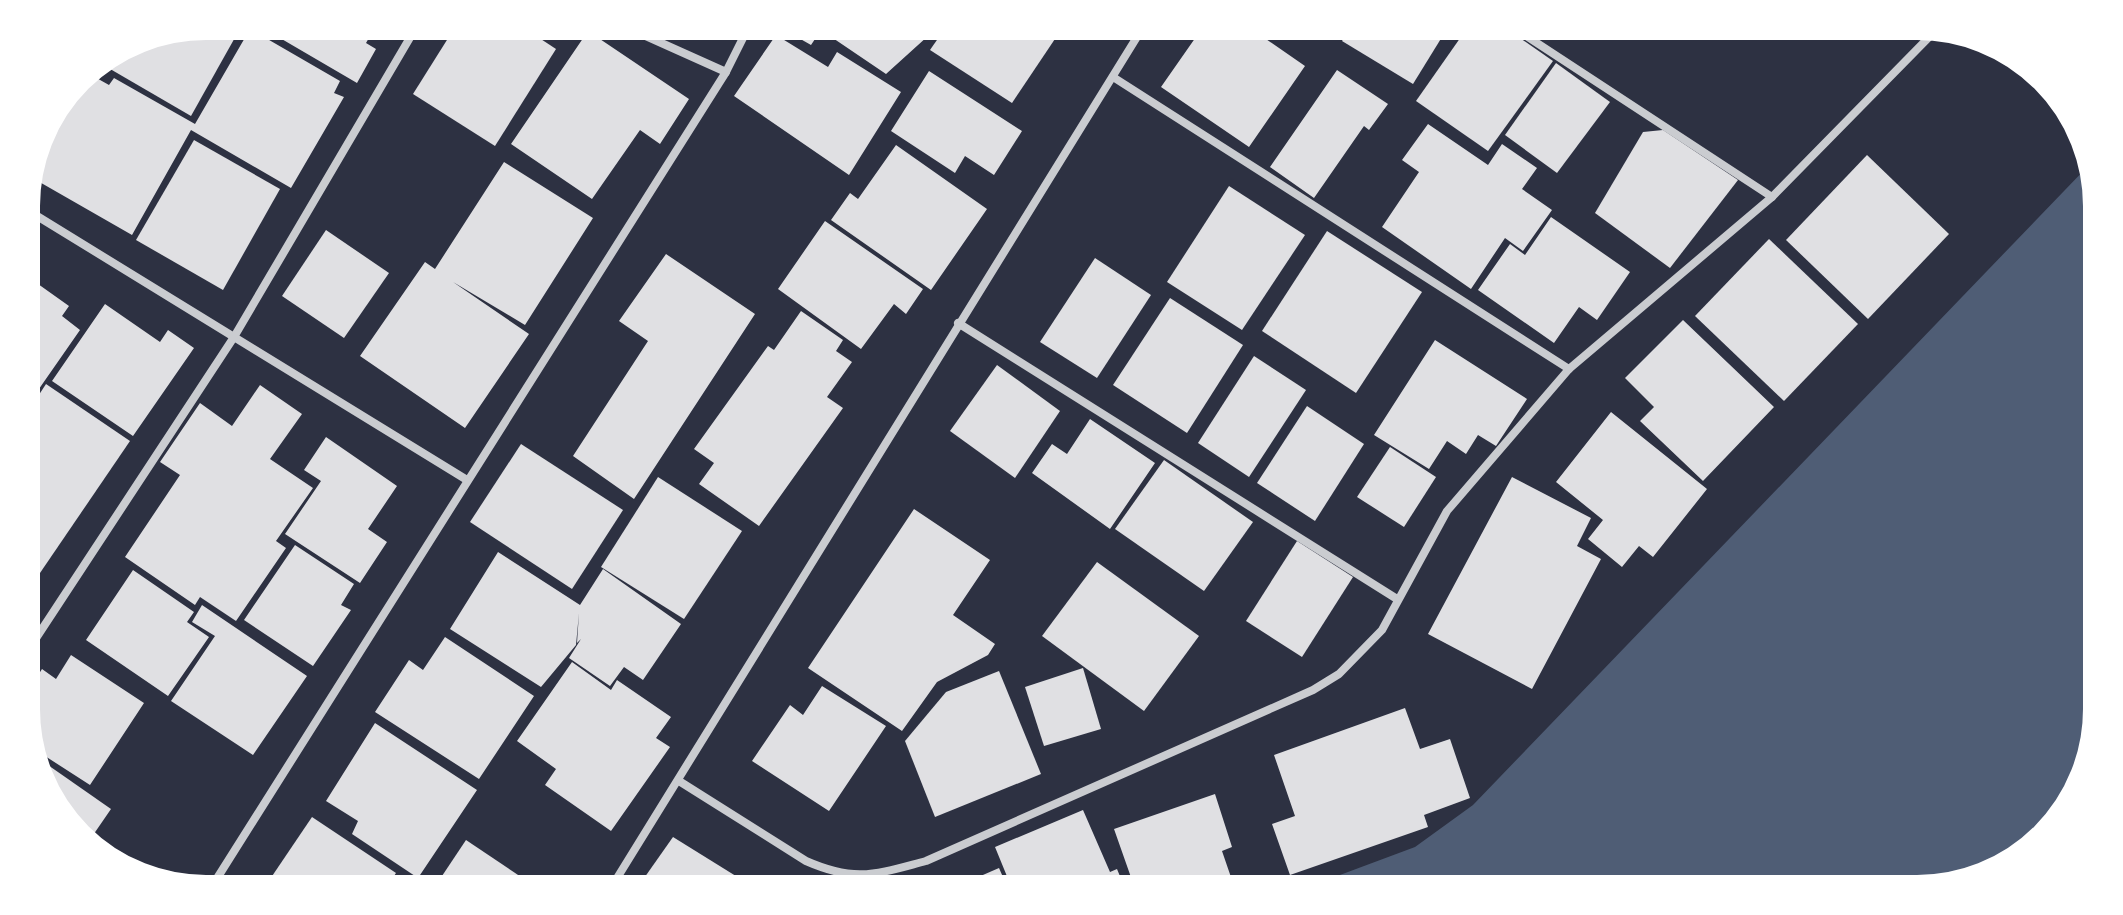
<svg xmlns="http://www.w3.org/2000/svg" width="2123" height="915" font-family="Roboto,sans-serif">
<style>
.water{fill:#4f5d75}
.building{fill:#e0e0e3}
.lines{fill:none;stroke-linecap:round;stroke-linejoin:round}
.minor{stroke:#caccd0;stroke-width:8}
.rim{fill:none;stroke:#fff;stroke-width:4}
</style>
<rect width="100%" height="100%" fill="#2d3142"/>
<polygon class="water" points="2090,164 2097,182 2099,710 2085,778 2028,854 1929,891 1297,891 1415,847 1473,805"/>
<g class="building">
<polygon points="206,24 242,25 191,116 105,66 113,53 137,38"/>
<polygon points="256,24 377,24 366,43 376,49 357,83"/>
<polygon points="457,24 518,24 556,49 495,146 413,94"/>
<polygon points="774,24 932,24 928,36 886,74 821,30 811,45"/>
<polygon points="948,24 1065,24 1012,103 930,50"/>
<polygon points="1205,24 1272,24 1263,37 1305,66 1249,147 1161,87"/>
<polygon points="1353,24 1450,24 1413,84 1342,41"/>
<polygon points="1470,24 1500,24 1553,61 1488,151 1416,101"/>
<polygon points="250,29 340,81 334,93 344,97 291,188 191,130 132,235 29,176 40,137 84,71 109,85 114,78 195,124"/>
<polygon points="588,31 689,99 660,144 640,130 592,199 511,144"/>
<polygon points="776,35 828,67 837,52 901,92 849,175 734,96"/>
<polygon points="1556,63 1610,102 1557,173 1505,135"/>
<polygon points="1337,70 1388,104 1369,130 1364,126 1314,198 1270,167"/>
<polygon points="929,71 1022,131 994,175 965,156 955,173 891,131"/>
<polygon points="1428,124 1488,165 1502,144 1537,168 1522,189 1552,210 1523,251 1505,238 1471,289 1382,227 1419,172 1402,160"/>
<polygon points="1663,130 1738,180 1670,268 1595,213 1643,132"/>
<polygon points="194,140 280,189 223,290 136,240"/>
<polygon points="896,145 987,209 931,290 831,220 850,193 858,199"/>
<polygon points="1867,155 1949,234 1868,319 1786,240"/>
<polygon points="504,162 593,218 525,325 453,282 529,334 465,428 360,356 425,262 435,269"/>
<polygon points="1229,186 1305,235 1242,330 1167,282"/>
<polygon points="1551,217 1630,272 1597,320 1579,307 1554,343 1478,290 1510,244 1525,255"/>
<polygon points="825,221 923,289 906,314 894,304 861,349 778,289"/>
<polygon points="326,230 389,273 344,338 282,296"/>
<polygon points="1327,231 1422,292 1356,393 1262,331"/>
<polygon points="1769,239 1858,324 1784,401 1695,316"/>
<polygon points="666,254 755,314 634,499 573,456 648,341 619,321"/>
<polygon points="1095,258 1151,295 1097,378 1040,342"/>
<polygon points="31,279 69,306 62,316 80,330 25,409 25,288"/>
<polygon points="1170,298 1243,345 1187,433 1113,385"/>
<polygon points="105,304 160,342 168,330 194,348 133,436 52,381"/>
<polygon points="801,311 843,340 836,351 852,362 827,397 843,408 759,526 699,484 714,463 694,449 768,346 774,350"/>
<polygon points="1683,320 1774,407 1703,481 1640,421 1654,407 1625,378"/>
<polygon points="1435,340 1527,399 1496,446 1478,435 1466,454 1447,441 1429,469 1374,435"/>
<polygon points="1254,356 1306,390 1249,477 1198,443"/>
<polygon points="997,365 1060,411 1015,478 950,431"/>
<polygon points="46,384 130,441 25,595 25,416"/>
<polygon points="260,385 302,414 270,459 313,488 276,541 286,548 236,621 200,597 195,605 125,557 180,475 160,462 200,403 232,426"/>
<polygon points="1307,406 1364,444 1315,521 1257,483"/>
<polygon points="1611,412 1707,489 1653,557 1639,546 1622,567 1588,539 1603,520 1556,482"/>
<polygon points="1090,419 1155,463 1110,529 1032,473 1052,444 1067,454"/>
<polygon points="326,437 397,486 368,529 387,542 360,583 285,534 321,481 304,470"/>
<polygon points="521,444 623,510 572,589 470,522"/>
<polygon points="1390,447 1436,477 1404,527 1357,497"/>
<polygon points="1164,460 1253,522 1204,591 1115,529"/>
<polygon points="658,477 742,531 684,619 601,567"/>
<polygon points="1512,477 1591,518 1577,546 1601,559 1532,689 1428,634"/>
<polygon points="914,509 990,560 953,615 995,644 988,655 937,682 902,731 808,668"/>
<polygon points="1297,541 1353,577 1302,657 1246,621"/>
<polygon points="295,545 354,584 341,605 351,610 313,666 244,620"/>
<polygon points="498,552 580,605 603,569 681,624 643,680 624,667 610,686 569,658 581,639 577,643 579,613 576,645 541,687 450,629"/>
<polygon points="1097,562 1199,636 1144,711 1042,636"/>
<polygon points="133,570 194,612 187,622 209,637 168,696 86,640"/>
<polygon points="202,605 307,676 253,755 171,701 215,636 192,622"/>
<polygon points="445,637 534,696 479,779 375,712 409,660 423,670"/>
<polygon points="71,655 144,703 90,785 31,747 26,733 26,694 42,669 56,679"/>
<polygon points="572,662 611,690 617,680 671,717 656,738 670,747 611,831 545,785 556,769 517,741"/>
<polygon points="1083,668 1101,729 1044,746 1025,687"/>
<polygon points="999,671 1041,774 935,817 905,741 946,692"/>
<polygon points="822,686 886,726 829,811 752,761 790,705 803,715"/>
<polygon points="1405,708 1420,749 1450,739 1470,798 1424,815 1428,827 1290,875 1272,824 1295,816 1274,755"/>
<polygon points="375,723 477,790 418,878 352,834 358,821 326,801"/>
<polygon points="35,756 111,809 89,841 62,820"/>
<polygon points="1215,794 1232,847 1222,851 1234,886 1220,891 1149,891 1145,878 1133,883 1114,829"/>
<polygon points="1083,810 1110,872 1117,869 1126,891 1013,891 995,847"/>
<polygon points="312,817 396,873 384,891 262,891"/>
<polygon points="673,837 760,891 635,891"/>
<polygon points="466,840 542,891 432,891"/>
<polygon points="999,868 1009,891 946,891"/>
</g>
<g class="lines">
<g class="minor">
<polyline points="619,24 726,72"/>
<polyline points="1508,24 1772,197"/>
<polyline points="1113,77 1569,369"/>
<polyline points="24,208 467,480"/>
<polyline points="958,323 1397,599"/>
<polyline points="25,655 234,337 418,24"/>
<path d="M679,781L806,861C856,883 876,874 926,861L1313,690L1339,674L1382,630L1447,511L1569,369L1772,197L1938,28"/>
<polyline points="209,891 726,72 750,24"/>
<polyline points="609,891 1145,24"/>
</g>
</g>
<path d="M0 0H2123V915H0ZM206 38H1917A168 168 0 0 1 2085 206V709A168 168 0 0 1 1917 877H206A168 168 0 0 1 38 709V206A168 168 0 0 1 206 38Z" fill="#fff" fill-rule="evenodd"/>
<path class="rim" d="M206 38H1917A168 168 0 0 1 2085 206V709A168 168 0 0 1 1917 877H206A168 168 0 0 1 38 709V206A168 168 0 0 1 206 38Z"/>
</svg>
